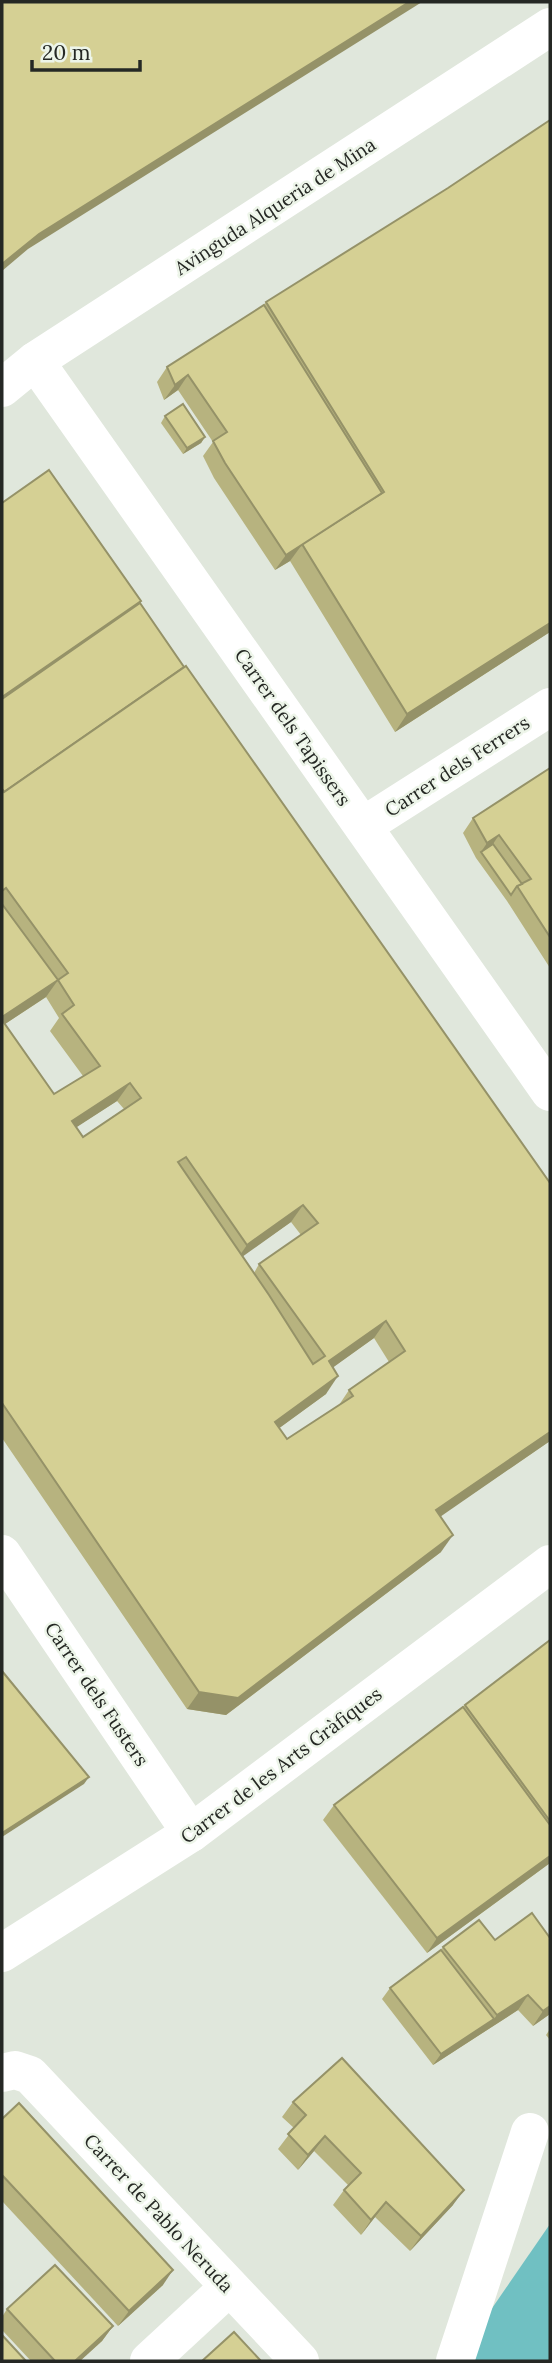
<svg xmlns="http://www.w3.org/2000/svg" width="552" height="2363" font-family="Lora,serif">
<style>
.water{fill:#70c0c2}
.lines{fill:none;stroke-linecap:round;stroke-linejoin:round}
.minor{stroke:#fff;stroke-width:38}
.wall{fill:#b7b37f;fill-rule:evenodd}
.shaded-wall{fill:#959268}
.building{fill:#d5d094;stroke:#959268;stroke-width:2;fill-rule:evenodd}
.labels{text-anchor:middle;stroke-width:5;stroke-linejoin:round;paint-order:stroke}
.street-label{font-size:19px;fill:#252824;stroke:#edf5e9}
</style>
<rect width="100%" height="100%" fill="#e0e7dc"/>
<polygon class="water" points="550,2224 550,2361 469,2361 486,2317"/>
<g class="lines">
<g class="minor">
<polyline points="35,361 550,1092"/>
<polyline points="2,388 35,361 550,27"/>
<polyline points="363,826 550,707"/>
<polyline points="2,1554 191,1833"/>
<polyline points="2,1953 191,1833 550,1564"/>
<polyline points="2,2073 15,2070 30,2075 300,2361"/>
<polyline points="149,2361 229,2287"/>
<polyline points="455,2361 530,2132"/>
</g>
</g>
<g class="wall">
<polygon points="266,302 550,632 395,732 290,561 275,570 214,478 203,456 213,442 178,390 164,400 157,382 167,367 264,305"/>
<polygon points="165,416 205,437 201,443 183,454 161,423"/>
<path d="M2,503L140,603L184,667L550,1183V1441L440,1516L441,1552L226,1715L187,1709L2,1438ZM46,997L59,1018L50,1031L83,1076L54,1094L5,1024ZM117,1101L124,1109L83,1137L76,1127ZM291,1222L301,1235L259,1264L254,1273L242,1256ZM374,1338L389,1362L349,1390L339,1405L287,1439L279,1428L326,1394L333,1367Z"/>
<polygon points="550,768 550,968 507,901 476,858 463,833 473,818"/>
<polygon points="550,1640 550,1863 427,1953 323,1820 334,1805"/>
<polygon points="550,1938 550,2014 533,2026 518,2010 433,2065 382,1999 390,1988 441,1950 443,1947 495,1940"/>
<polygon points="550,2029 550,2040 546,2035"/>
<polygon points="293,2102 453,2205 410,2251 375,2217 361,2235 333,2205 344,2190 348,2185 314,2151 298,2170 278,2149 294,2128 282,2117"/>
<polygon points="2,2119 163,2285 118,2326 2,2201"/>
<polygon points="7,2309 113,2326 102,2341 80,2361 31,2361 2,2330 2,2317"/>
</g>
<g class="shaded-wall">
<polygon points="409,2 422,2 28,249 2,271 2,264 39,234"/>
<polygon points="188,375 178,390 164,400 175,385"/>
<polygon points="205,437 201,443 183,454 187,448"/>
<polygon points="301,546 290,561 275,570 286,555"/>
<polygon points="550,623 550,632 395,732 407,714"/>
<polygon points="499,835 489,850 481,852 487,843"/>
<polygon points="58,980 46,997 2,1026 2,1017"/>
<polygon points="130,1083 117,1101 60,1138 72,1121"/>
<polygon points="303,1205 291,1222 235,1262 247,1245"/>
<polygon points="386,1321 374,1338 317,1379 329,1361"/>
<polygon points="338,1376 326,1394 263,1440 275,1422"/>
<polygon points="550,1432 550,1441 424,1528 436,1510"/>
<polygon points="453,1535 441,1552 226,1715 187,1709 199,1692"/>
<polygon points="89,1777 84,1784 2,1837 2,1833"/>
<polygon points="550,1856 550,1863 427,1953 437,1938"/>
<polygon points="528,1995 518,2010 433,2065 441,2054 494,2019 497,2015"/>
<polygon points="550,2006 550,2014 533,2026 543,2011"/>
<polygon points="325,2136 314,2151 298,2170 308,2155"/>
<polygon points="464,2190 453,2205 410,2251 421,2236"/>
<polygon points="386,2202 375,2217 361,2235 371,2220"/>
<polygon points="173,2270 163,2285 118,2326 129,2311"/>
<polygon points="113,2326 102,2341 80,2361 75,2361"/>
</g>
<g class="building">
<polygon points="2,2 409,2 39,234 2,264"/>
<polygon points="550,120 550,623 407,714 302,544 384,492 266,302 448,188"/>
<polygon points="264,305 382,493 286,555 225,463 213,441 227,432 188,375 175,385 167,367"/>
<polygon points="183,404 205,437 187,448 165,416"/>
<polygon points="49,470 141,601 2,697 2,503"/>
<polygon points="140,603 184,667 4,792 2,789 2,699"/>
<path d="M186,666L550,1183V1432L436,1510L453,1535L238,1698L199,1692L2,1403V1020L54,1094L100,1066L62,1014L74,1005L58,980L68,973L6,888L2,891V789L4,792ZM130,1083L141,1098L83,1137L72,1121ZM186,1157L247,1245L303,1205L318,1223L259,1264L325,1356L313,1364L269,1295L178,1162ZM386,1321L405,1351L349,1390L353,1396L287,1439L275,1422L338,1376L329,1361Z"/>
<polygon points="550,768 550,937 517,886 531,879 499,835 487,843 473,818"/>
<polygon points="493,844 522,884 517,886 511,895 481,852"/>
<polygon points="2,904 58,980 2,1017"/>
<polygon points="550,1640 550,1821 465,1705"/>
<polygon points="2,1671 89,1777 2,1833"/>
<polygon points="463,1707 550,1825 550,1856 437,1938 334,1805"/>
<polygon points="532,1913 550,1938 550,2006 543,2011 528,1995 497,2015 443,1947 479,1920 495,1940"/>
<polygon points="441,1950 494,2019 441,2054 390,1988"/>
<polygon points="342,2058 464,2190 421,2236 386,2202 371,2220 344,2190 361,2173 325,2136 308,2155 288,2134 306,2115 293,2102"/>
<polygon points="19,2103 173,2270 129,2311 2,2175 2,2119"/>
<polygon points="55,2265 113,2326 75,2361 55,2361 7,2309"/>
<polygon points="234,2332 261,2361 202,2361"/>
<polygon points="2,2335 26,2361 2,2361"/>
</g>
<g class="labels">
<g class="street-label">
<text transform="translate(275 206) rotate(-33)" y="7">Avinguda Alqueria de Mina</text>
<text transform="translate(293 727) rotate(55)" y="7">Carrer dels Tapissers</text>
<text transform="translate(457 766) rotate(-33)" y="7">Carrer dels Ferrers</text>
<text transform="translate(97 1694) rotate(56)" y="7">Carrer dels Fusters</text>
<text transform="translate(281 1765) rotate(-37)" y="7">Carrer de les Arts Gràfiques</text>
<text transform="translate(159 2213) rotate(47)" y="7">Carrer de Pablo Neruda</text>
</g>
</g>
<rect width="552" height="2363" fill="none" stroke="#252824" stroke-width="7"/>
<path d="M32 60v10h108v-10" fill="none" stroke="#252824" stroke-width="3.5"/>
<text x="42" y="60" font-size="21" fill="#252824" stroke="#edf5e9" stroke-width="5" paint-order="stroke">20 m</text>
</svg>
